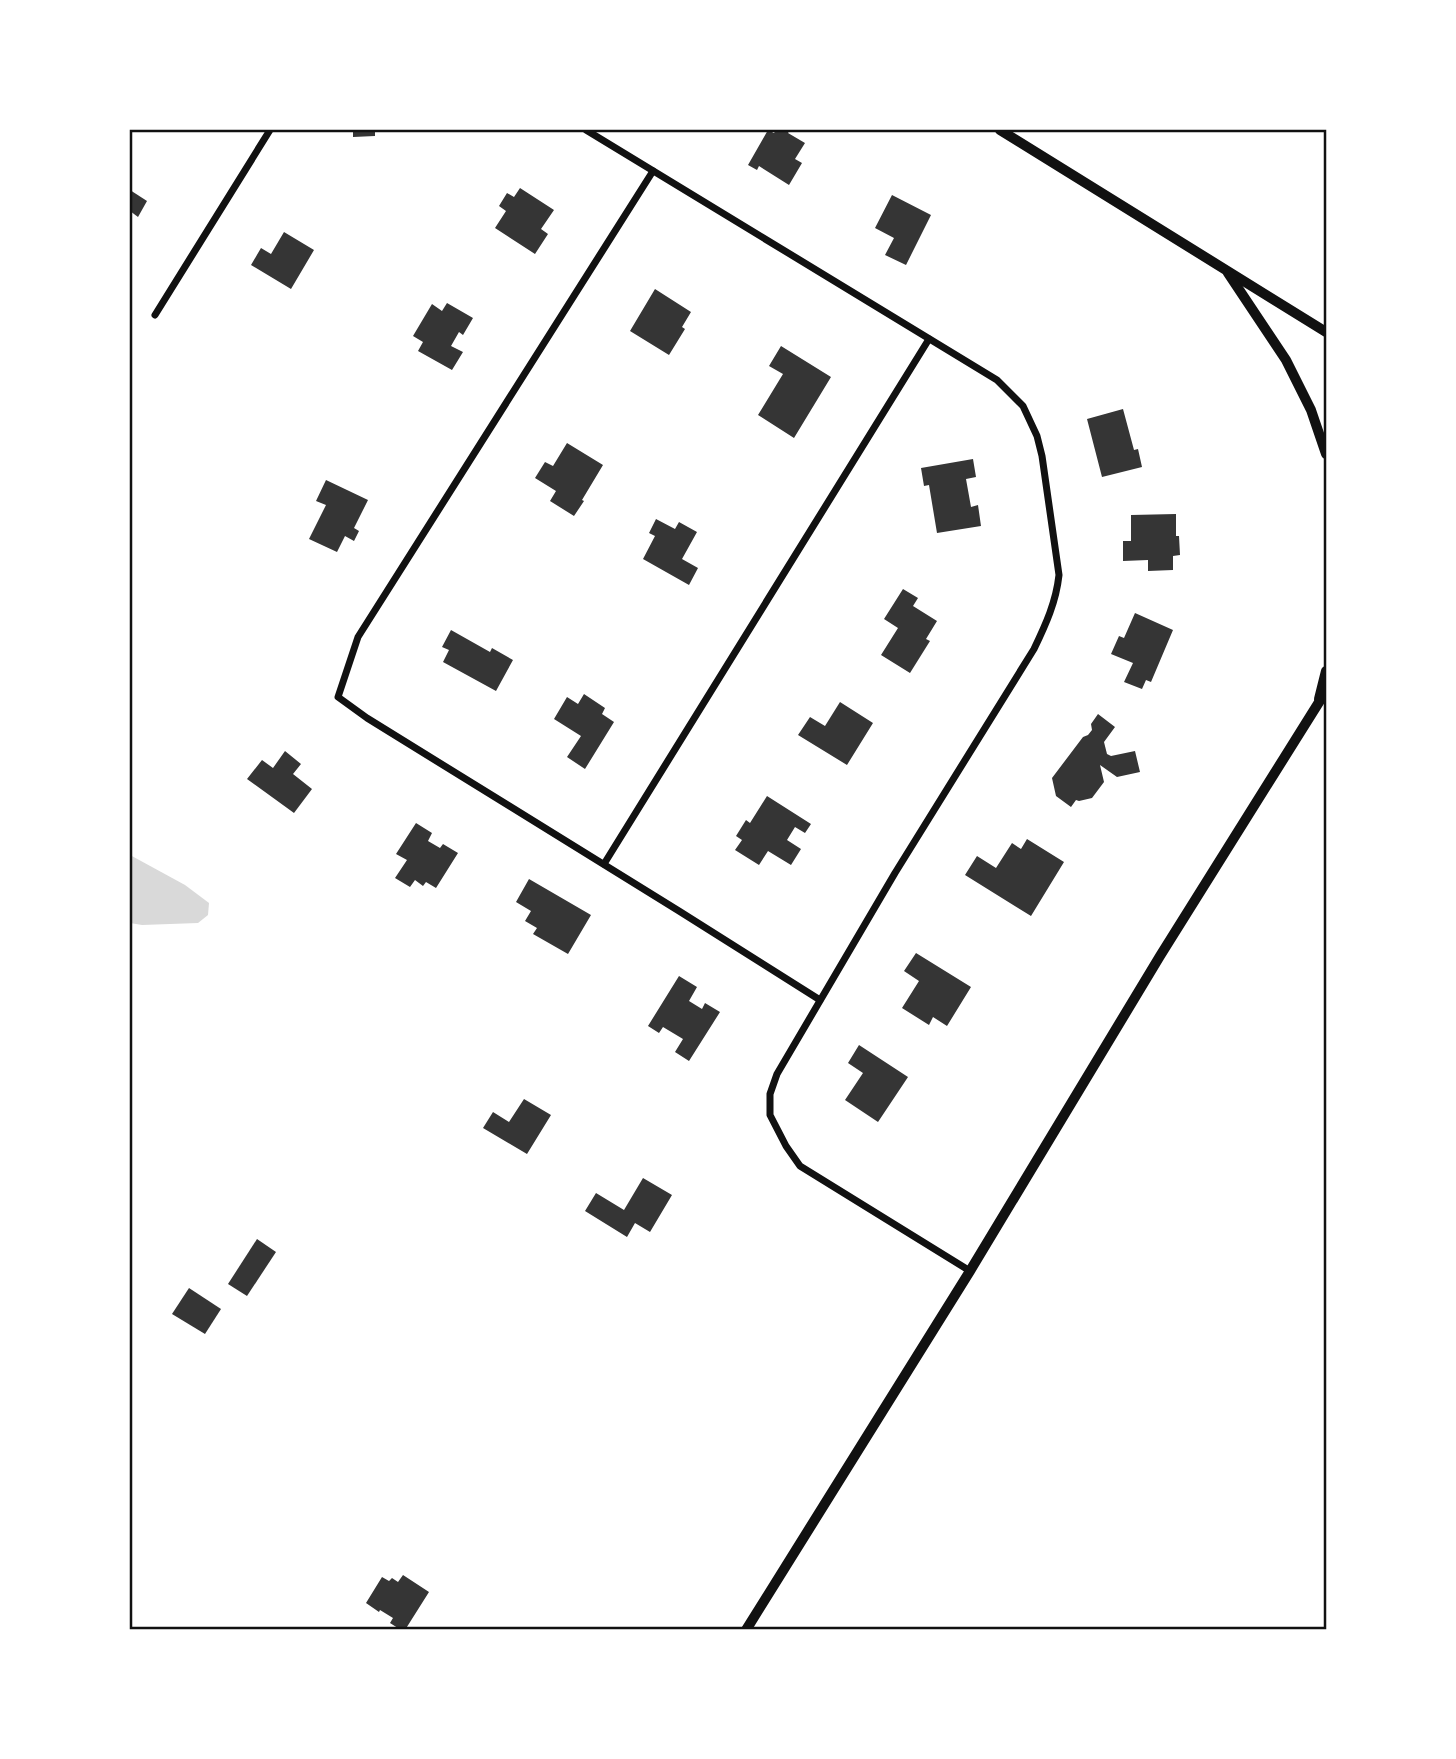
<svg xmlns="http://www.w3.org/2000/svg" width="1456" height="1759" font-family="Rubik,sans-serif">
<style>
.water{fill:#d9d9d9}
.building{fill:#353535}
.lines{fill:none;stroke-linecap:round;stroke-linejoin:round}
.minor{stroke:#111;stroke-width:7}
.tertiary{stroke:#111;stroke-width:10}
.neatline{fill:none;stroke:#111;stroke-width:2.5}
</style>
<rect width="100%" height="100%" fill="#fff"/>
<polygon class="water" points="130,855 185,885 209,903 208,915 198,923 142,925 130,923"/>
<g class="building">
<polygon points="353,130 375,130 375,136 353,137"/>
<polygon points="768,130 774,133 776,130 790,130 788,133 805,143 795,159 802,163 789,185 759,166 757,170 748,165"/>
<polygon points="520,188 554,210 541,229 548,234 535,254 495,228 506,211 499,206 507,193 514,197"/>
<polygon points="130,190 147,201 138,217 130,211"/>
<polygon points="892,195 931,215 906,265 885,255 894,238 875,228"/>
<polygon points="284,232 314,250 291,289 251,265 261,248 271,254"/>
<polygon points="655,289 691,312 682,327 685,329 669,355 630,331"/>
<polygon points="447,303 473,318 463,335 459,332 451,346 463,352 452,370 418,351 423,342 413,336 432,304 442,311"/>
<polygon points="781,346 831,377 794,438 758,415 783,374 769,366"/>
<polygon points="1123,409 1134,450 1138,449 1142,467 1102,477 1087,419"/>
<polygon points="567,443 603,465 582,500 584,501 574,516 550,501 556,491 535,478 545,462 553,466"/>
<polygon points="973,459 976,477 966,479 971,507 978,505 981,526 937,533 929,485 924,486 921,468"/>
<polygon points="326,480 368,500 354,528 359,531 354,541 345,536 337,552 309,539 326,505 316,501"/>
<polygon points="1176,514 1176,536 1179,536 1180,555 1173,556 1173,570 1148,571 1148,560 1123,561 1123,541 1131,541 1131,515"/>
<polygon points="656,519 675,529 679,522 697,532 682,559 698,568 689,585 643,559 655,536 649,533"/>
<polygon points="903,589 918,598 913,606 937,621 926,639 930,641 910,673 881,655 898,628 884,619"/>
<polygon points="1135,613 1173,630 1151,682 1146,680 1142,689 1124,682 1133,663 1111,654 1119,636 1124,638"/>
<polygon points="451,630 490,652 492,648 513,660 496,691 443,662 449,650 442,647"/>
<polygon points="584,694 605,708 602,714 614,722 585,769 567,757 581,736 554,719 567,697 578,704"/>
<polygon points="840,702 873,723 847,765 798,735 810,717 825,726"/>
<polygon points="1098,714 1115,727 1104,742 1107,754 1111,756 1135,751 1140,772 1117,777 1100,765 1104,782 1092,798 1079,801 1076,800 1071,807 1056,796 1052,778 1083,737 1088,735 1092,730 1091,724"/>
<polygon points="285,751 301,764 293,774 312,789 294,813 247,779 262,760 273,768"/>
<polygon points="767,796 811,824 805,833 795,827 787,840 801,849 791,865 768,851 759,865 735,850 742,840 736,836 746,820 750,823"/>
<polygon points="416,823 432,833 428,841 440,848 443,844 458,853 436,888 426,882 423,886 415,880 410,887 395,878 407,860 396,854"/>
<polygon points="1027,839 1064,862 1031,916 965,875 977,856 996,868 1012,843 1021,849"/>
<polygon points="529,879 591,915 568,954 533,934 537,928 525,921 531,911 516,902"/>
<polygon points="916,953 971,987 947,1026 933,1017 929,1025 902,1008 919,981 904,971"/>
<polygon points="679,976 697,987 689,1001 702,1009 705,1003 720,1012 689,1061 675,1052 683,1039 663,1027 659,1033 648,1026"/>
<polygon points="859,1045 908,1077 878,1122 845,1100 863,1073 848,1063"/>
<polygon points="524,1099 551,1115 527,1154 483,1128 493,1112 509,1122"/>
<polygon points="643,1178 672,1195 650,1232 635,1223 627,1237 585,1211 596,1193 624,1210"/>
<polygon points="257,1239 276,1252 247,1296 228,1284"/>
<polygon points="189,1288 221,1309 205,1334 172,1314"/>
<polygon points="403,1575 429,1592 405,1630 401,1630 390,1623 393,1618 380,1610 379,1612 366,1603 382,1577 389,1581 392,1578 398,1582"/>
</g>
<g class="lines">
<g class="minor">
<path d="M586,130L997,380L1023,406L1037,436L1042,456L1059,575C1056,602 1046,624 1034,649L895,873L777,1074L770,1094V1115L786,1146L800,1166L970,1271"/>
<polyline points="653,171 358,637 338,697 367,718 679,911 820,1000"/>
<polyline points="155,315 270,130"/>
<polyline points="604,864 929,339"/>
</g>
<g class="tertiary">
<polyline points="1000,130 1326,332"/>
<polyline points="1228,273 1286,360 1311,410 1326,454"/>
<polyline points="1319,699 1326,671"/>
<polyline points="746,1630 970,1271 1160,956 1326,691"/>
</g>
</g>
<rect width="1456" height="1759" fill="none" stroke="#ffffff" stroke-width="262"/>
<rect x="131" y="131" width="1194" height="1497" class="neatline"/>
</svg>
